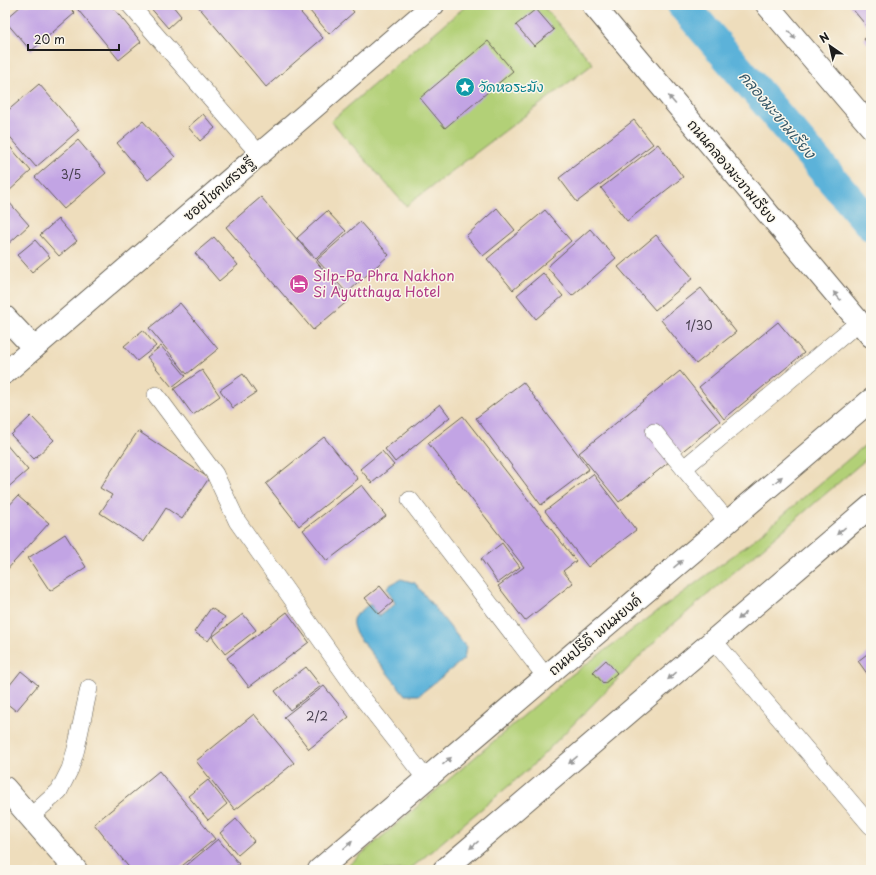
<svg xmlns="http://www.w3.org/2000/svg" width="876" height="875" font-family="'Playpen Sans','Playpen Sans Thai',sans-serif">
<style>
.green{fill:#b2d077;stroke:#67764a}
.water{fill:#5cb2d9;stroke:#3c677a}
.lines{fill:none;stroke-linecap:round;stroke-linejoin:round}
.canal{stroke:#5cb2d9;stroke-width:32}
.building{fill:#c2a4e4}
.service-casing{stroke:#666054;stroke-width:18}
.minor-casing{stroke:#666054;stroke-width:24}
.tertiary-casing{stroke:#666054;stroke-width:24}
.primary-casing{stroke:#666054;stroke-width:24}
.service{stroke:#fff;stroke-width:17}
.minor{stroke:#fff;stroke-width:22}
.tertiary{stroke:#fff;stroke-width:22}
.primary{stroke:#fff;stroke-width:22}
.oneway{fill:#999}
.labels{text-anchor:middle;stroke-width:3;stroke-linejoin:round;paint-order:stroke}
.number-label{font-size:12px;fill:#463e4e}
.culture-label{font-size:14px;fill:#0d838f;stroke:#fbf7ec;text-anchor:start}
.street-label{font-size:14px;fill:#1c1c1c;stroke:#fbf7ec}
.hotel-label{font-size:14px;fill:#b23c85;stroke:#fbf7ec;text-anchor:start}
.water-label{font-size:15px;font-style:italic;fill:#365868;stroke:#fbf7ec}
</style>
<rect width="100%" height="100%" fill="#fbf7ec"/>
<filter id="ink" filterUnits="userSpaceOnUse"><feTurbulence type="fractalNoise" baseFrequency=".025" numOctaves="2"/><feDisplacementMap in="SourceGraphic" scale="8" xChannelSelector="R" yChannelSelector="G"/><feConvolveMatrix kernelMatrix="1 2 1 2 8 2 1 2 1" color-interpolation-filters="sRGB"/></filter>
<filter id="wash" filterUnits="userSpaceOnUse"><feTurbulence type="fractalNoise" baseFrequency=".012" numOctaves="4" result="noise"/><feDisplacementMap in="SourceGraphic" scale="16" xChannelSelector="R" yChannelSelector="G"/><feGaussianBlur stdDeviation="0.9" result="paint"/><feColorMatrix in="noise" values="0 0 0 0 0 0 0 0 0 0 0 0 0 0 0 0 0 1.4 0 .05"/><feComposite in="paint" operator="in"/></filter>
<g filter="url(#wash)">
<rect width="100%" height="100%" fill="#eeddbc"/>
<g class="green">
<polygon points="467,5 542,5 593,64 406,206 331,121"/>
<polygon points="871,440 871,455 664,632 531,767 409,870 343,870 570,676 750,543"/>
</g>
<path class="water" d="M401,579L415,583L466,647L464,659L419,695H405L356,634C354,628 351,623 354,617L368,605H371L379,616L395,604V603L387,589L388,586Z"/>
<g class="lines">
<polyline class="canal" points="683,5 871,225"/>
</g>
<g id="blocks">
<g class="building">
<polygon points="22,5 67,5 75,13 31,51 5,21 5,20"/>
<polygon points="74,5 111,5 141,42 119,60"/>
<polygon points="148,5 172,5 181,16 168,28"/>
<polygon points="197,5 294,5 323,38 266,87"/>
<polygon points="305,5 348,5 354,12 329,34"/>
<polygon points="849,5 871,5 871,28 869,29"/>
<polygon points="536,9 554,30 534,46 516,25"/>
<polygon points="871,34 871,48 864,39"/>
<polygon points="488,41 513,71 445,128 420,98"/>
<polygon points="39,84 79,130 36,167 5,131 5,113"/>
<polygon points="203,114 215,128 200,141 188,127"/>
<polygon points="634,120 653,144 577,202 559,178"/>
<polygon points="143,121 175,157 148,180 117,143"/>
<polygon points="78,140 106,173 64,209 35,177"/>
<polygon points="5,141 31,171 7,193 5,190"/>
<polygon points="658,144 683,177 627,221 601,188"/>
<polygon points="261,197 349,300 313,330 226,227"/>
<polygon points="8,201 29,225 5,247 5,203"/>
<polygon points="497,208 515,230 483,256 466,236"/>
<polygon points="545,210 571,241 513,290 487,259"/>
<polygon points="327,211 346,231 316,259 297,238"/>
<polygon points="58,219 77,241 59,256 40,235"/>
<polygon points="360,222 389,255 347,293 317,260"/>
<polygon points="590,229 616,258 572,296 547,267"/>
<polygon points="656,235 693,278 655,310 618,267"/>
<polygon points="214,237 238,265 219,281 195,253"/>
<polygon points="35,240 50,257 32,272 17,255"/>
<polygon points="543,273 563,296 536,319 517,295"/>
<polygon points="701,288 736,332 696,364 661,320"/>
<polygon points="180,303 218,349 187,374 149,328"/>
<polygon points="778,322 804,353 724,419 699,387"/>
<polygon points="143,330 156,346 137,361 124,346"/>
<polygon points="161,346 186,376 172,387 147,357"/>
<polygon points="202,370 220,396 193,415 174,389"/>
<polygon points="680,371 720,421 619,502 579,453"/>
<polygon points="243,374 256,393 233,408 220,390"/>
<polygon points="523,382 589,469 541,505 476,418"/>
<polygon points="440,404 450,417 395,462 385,449"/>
<polygon points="31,416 54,440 34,459 11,435"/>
<polygon points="463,416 576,561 563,571 573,583 525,621 498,586 524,567 428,443"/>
<polygon points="138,431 209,478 182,519 166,508 144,542 100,513 112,495 100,488"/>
<polygon points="324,437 358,479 299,526 266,484"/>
<polygon points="5,443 28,470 5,490"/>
<polygon points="382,451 394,465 372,483 360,469"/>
<polygon points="593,474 636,530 588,567 545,511"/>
<polygon points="362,485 386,516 327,561 303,530"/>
<polygon points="18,496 49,523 5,572 5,510"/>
<polygon points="65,534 86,567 50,591 28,558"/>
<polygon points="502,543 520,567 498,583 481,559"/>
<polygon points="380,586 393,602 379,614 365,598"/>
<polygon points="211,608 225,617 208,641 194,632"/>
<polygon points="287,612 309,642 249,687 227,658"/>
<polygon points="243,614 256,630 225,654 212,637"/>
<polygon points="871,651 871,679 858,661"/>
<polygon points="606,660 617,673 604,684 593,672"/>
<polygon points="306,667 321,686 290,710 275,691"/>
<polygon points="21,671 38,685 16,711 5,702 5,691"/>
<polygon points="324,686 349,717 309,749 284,717"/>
<polygon points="254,714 294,763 235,810 196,761"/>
<polygon points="159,771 215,839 177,870 131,870 94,824"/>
<polygon points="208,780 227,804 208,820 188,796"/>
<polygon points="236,819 254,841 238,855 220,833"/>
<polygon points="218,839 239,864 231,870 181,870"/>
</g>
</g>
</g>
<g filter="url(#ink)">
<use href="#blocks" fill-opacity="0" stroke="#666054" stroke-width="1"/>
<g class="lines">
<defs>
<g id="service">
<polyline points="130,5 259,154"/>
<polyline points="156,395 215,474 237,521 357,691 426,779"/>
<polyline points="654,432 728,522"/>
<polyline points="684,468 859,322"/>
<polyline points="410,500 546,677"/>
<polyline points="713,640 871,826"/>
<polyline points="30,817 59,791 70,769 76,749 89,688"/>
</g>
<g id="minor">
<polyline points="5,317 34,348"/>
<polyline points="5,373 433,5"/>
<polyline points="5,788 76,870"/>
</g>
<g id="tertiary">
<polyline points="593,5 871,336"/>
<polyline points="767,5 871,127"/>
</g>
<g id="primary">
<polyline points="319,870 871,400"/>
<polyline points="444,870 871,506"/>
</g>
</defs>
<use href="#service" class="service-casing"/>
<use href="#minor" class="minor-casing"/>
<use href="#tertiary" class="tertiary-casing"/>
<use href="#primary" class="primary-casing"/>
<use href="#service" class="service"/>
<use href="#minor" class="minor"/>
<use href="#tertiary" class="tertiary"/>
<use href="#primary" class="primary"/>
</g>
<defs><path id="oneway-solid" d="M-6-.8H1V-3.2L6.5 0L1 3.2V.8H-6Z"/></defs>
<g class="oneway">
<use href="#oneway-solid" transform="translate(792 35) rotate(50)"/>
<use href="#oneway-solid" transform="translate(672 100) rotate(-130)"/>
<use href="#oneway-solid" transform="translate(837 296) rotate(-130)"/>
<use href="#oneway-solid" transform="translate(778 480) rotate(-40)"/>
<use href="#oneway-solid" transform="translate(841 531) rotate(140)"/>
<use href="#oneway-solid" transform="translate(678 564) rotate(-40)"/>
<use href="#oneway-solid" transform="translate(742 616) rotate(140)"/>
<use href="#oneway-solid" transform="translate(672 676) rotate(140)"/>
<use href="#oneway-solid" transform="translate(573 760) rotate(140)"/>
<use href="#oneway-solid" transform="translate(447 761) rotate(-40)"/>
<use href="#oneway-solid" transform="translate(348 845) rotate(-40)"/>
<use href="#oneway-solid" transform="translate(474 845) rotate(140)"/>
</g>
</g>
<defs>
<symbol id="sight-disc" viewBox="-11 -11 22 22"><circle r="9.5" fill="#0f9aa8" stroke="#fbf7ec"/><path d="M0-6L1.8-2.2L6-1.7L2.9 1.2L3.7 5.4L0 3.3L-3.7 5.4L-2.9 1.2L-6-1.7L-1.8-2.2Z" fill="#fff"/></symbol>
<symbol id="hotel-disc" viewBox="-11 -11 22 22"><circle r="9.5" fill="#d1479c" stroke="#fbf7ec"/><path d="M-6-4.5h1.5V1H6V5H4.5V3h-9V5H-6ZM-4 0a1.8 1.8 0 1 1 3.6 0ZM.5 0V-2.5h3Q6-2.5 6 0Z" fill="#fff"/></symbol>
</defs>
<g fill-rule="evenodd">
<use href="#sight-disc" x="454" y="76" width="22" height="22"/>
<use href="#hotel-disc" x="288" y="273" width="22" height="22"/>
</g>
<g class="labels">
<g class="number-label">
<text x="71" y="179">3/5</text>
<text x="699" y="330">1/30</text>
<text x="317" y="721">2/2</text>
</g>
<g class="culture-label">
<text x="479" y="92">วัดหอระฆัง</text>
</g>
<g class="street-label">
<text transform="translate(732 171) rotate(50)" y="5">ถนนคลองมะขามเรียง</text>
<text transform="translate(219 189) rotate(-41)" y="5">ซอยโชคเศรษฐี</text>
<text transform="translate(595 635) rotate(-40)" y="5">ถนนปรีดี พนมยงค์</text>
</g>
<g class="hotel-label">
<text x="313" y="281">Silp-Pa Phra Nakhon<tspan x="313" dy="16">Si Ayutthaya Hotel</tspan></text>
</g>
<g class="water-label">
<text transform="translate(777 115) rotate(50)" y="5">คลองมะขามเรียง</text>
</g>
</g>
<rect width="876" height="875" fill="none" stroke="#fbf7ec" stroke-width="20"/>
<g transform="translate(830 46) rotate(326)" stroke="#fbf7ec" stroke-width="3" paint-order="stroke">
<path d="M0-3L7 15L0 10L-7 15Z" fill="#1c1c1c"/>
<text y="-6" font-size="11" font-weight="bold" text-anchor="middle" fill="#1c1c1c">N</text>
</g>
<path d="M28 44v6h91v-6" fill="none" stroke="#1c1c1c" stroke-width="2"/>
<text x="34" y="44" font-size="12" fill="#1c1c1c" stroke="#fbf7ec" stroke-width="3" paint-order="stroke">20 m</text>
</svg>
